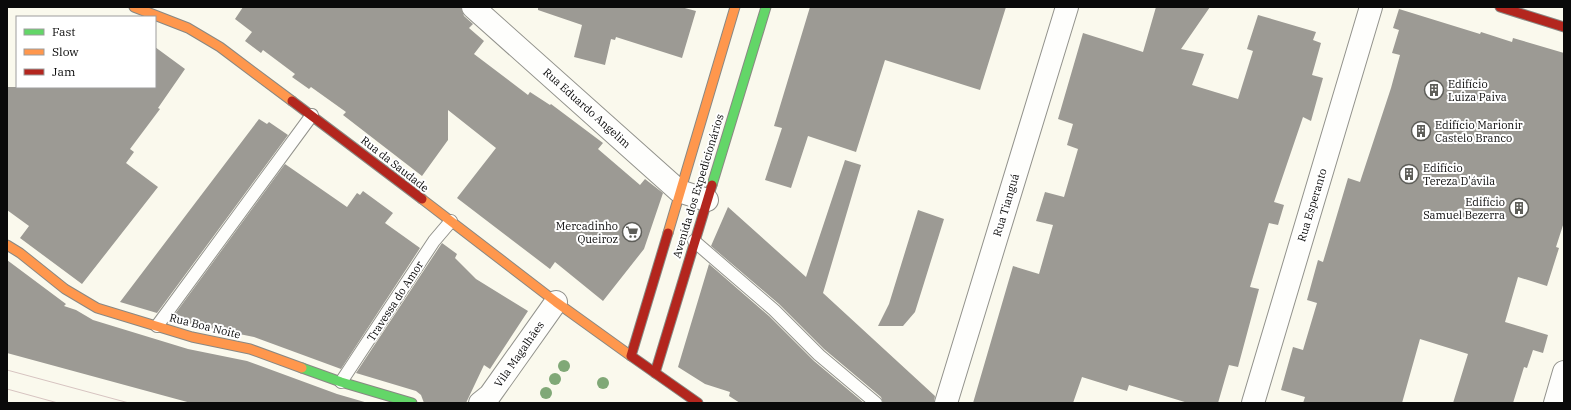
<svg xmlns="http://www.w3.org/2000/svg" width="1571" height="410" font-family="'IBM Plex Serif',serif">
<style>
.building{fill:#9c9a94}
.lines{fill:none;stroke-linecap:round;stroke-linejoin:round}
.lane-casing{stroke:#92928c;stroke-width:14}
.street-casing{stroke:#92928c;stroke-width:24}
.fast-casing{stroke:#898883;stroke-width:11}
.slow-casing{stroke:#898883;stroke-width:11}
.jam-casing{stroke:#898883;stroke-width:11}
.lane{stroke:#fefefc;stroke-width:12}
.street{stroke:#fefefc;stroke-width:22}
.fast{stroke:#63d668;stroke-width:9}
.slow{stroke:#ff974d;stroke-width:9}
.jam{stroke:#b3261e;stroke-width:9}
.tram{stroke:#d7c4c1;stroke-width:1}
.tree{fill:#80a877}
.labels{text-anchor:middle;stroke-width:4;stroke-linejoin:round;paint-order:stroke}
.poi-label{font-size:11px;fill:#0a0a0a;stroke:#fff;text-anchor:start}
.street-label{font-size:11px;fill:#0a0a0a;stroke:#fff}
</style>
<rect width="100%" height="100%" fill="#faf9ed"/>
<g class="building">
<polygon points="243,7 461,7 464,16 473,24 469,28 484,41 474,54 528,95 530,92 550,105 551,104 603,143 598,149 640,185 645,179 663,193 644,249 603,301 555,262 550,269 457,198 496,148 448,110 448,140 422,176 343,115 346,112 311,87 309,89 292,77 295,74 263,50 261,53 245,41 252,32 235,19"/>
<polygon points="538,7 681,7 696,11 682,58 616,37 615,40 611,39 605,65 574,57 582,25 538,10"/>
<polygon points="810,7 1006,7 980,90 885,60 856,152 808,136 791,188 765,180 782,128 774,126"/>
<polygon points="1156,7 1210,7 1181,49 1204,54 1192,85 1238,99 1253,51 1247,49 1258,15 1316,32 1313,40 1321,43 1312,75 1323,78 1311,121 1303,117 1274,202 1284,205 1278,225 1269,223 1250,287 1259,289 1238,367 1229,365 1218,403 1188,403 1129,385 1127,391 1082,377 1073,403 973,403 1013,266 1039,274 1053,225 1036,221 1045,192 1064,197 1078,149 1067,145 1073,124 1058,119 1083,33 1143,52"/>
<polygon points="1399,9 1480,34 1481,32 1512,42 1513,38 1564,53 1564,222 1556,247 1559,248 1547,286 1518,277 1505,322 1548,335 1543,353 1533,350 1527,368 1524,367 1513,403 1453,403 1468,354 1420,339 1402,403 1303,403 1305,397 1281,390 1293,347 1303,350 1317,303 1307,300 1318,260 1323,262 1348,178 1360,182 1391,88 1400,55 1392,53 1399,30 1393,28"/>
<polygon points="155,47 185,69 158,108 160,109 130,149 134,152 126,163 158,187 82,284 20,238 29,226 7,210 7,87 155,87"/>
<polygon points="259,119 267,124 269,122 288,135 157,313 120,302"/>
<polygon points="845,160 861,165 823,293 935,396 934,403 883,403 881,397 824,349 779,304 711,246 728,207 806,277"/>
<polygon points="285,164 347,207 357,193 360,195 363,191 393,213 385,223 420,248 341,369 254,337 195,325 172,318"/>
<polygon points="918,210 944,219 915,312 903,326 878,326 889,304"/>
<polygon points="442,243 457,254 455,258 476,279 528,311 490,369 484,365 466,403 424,403 421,395 416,391 356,373"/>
<polygon points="7,260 66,304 64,306 76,310 93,320 188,349 247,361 337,394 368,403 191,403 7,353"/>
<polygon points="709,264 769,316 814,361 864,403 740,403 729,396 730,392 705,384 678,367"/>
</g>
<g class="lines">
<defs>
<g id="lane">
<polyline points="694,241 774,310 819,355 876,403"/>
<polyline points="157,326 312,115"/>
<polyline points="341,382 434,241 451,221"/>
</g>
<g id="street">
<polyline points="473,7 679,191 707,200"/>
<polyline points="480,403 490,395 556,302"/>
<polyline points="946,403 1067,7"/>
<polyline points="1253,403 1371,7"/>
<polyline points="1555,403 1564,372"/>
</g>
<g id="fast">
<polyline points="712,185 766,7"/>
<polyline points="302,368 341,382 412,403"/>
</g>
<g id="slow">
<polyline points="134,7 188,28 220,47 292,101"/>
<polyline points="422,199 556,302 631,356"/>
<polyline points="668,233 735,7"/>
<polyline points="7,245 20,253 65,289 97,308 192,337 250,349 302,368"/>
</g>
<g id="jam">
<polyline points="1500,7 1564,27"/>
<polyline points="292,101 422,199"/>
<polyline points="668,233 631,356 698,403"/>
<polyline points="655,373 712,185"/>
</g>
</defs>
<use href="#lane" class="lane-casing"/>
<use href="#street" class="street-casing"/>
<use href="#fast" class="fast-casing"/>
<use href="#slow" class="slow-casing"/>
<use href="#jam" class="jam-casing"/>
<use href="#lane" class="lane"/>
<use href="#street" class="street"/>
<use href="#fast" class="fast"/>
<use href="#slow" class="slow"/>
<use href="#jam" class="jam"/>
<g class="tram">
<polyline points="7,370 129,403"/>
<polyline points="7,389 58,403"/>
</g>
</g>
<g class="tree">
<circle cx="564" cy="366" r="6"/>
<circle cx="555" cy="379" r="6"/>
<circle cx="603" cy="383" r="6"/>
<circle cx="546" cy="393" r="6"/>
</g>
<defs>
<symbol id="building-ring" viewBox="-11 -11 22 22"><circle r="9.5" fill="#fff" stroke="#5e5e59" stroke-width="1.5"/><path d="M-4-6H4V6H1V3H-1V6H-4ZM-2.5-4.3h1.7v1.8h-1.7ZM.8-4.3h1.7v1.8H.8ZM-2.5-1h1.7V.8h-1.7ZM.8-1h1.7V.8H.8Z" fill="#5e5e59"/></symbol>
<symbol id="supermarket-ring" viewBox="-11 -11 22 22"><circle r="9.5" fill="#fff" stroke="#5e5e59" stroke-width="1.5"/><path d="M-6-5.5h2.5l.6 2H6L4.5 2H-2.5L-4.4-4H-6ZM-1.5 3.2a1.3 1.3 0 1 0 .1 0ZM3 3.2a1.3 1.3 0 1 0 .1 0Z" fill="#5e5e59"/></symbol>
</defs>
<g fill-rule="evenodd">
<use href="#building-ring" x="1423" y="79" width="22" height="22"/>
<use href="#building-ring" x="1410" y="120" width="22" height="22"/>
<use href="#building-ring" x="1398" y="163" width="22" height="22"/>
<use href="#building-ring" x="1508" y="197" width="22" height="22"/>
<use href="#supermarket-ring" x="621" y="221" width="22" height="22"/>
</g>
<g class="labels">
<g class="poi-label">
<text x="1448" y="88">Edifício<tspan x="1448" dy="13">Luiza Paiva</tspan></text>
<text x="1435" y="129">Edifício Marionir<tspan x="1435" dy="13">Castelo Branco</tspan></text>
<text x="1423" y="172">Edifício<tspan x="1423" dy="13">Tereza D'ávila</tspan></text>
<text x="1505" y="206" text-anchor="end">Edifício<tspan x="1505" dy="13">Samuel Bezerra</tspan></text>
<text x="618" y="230" text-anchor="end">Mercadinho<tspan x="618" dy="13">Queiroz</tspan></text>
</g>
<g class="street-label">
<text transform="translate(587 108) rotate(42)" y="4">Rua Eduardo Angelim</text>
<text transform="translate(395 164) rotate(38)" y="4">Rua da Saudade</text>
<text transform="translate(698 186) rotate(-73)" y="4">Avenida dos Expedicionários</text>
<text transform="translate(1006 205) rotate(-73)" y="4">Rua Tianguá</text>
<text transform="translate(1312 205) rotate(-73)" y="4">Rua Esperanto</text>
<text transform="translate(395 301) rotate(-57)" y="4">Travessa do Amor</text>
<text transform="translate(205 326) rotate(14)" y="4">Rua Boa Noite</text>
<text transform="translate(519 354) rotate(-55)" y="4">Vila Magalhães</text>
</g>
</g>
<rect width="1571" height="410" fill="none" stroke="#0a0a0a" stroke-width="16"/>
<rect x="16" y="16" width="140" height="72" fill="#ffffff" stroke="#9d9d9d"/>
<rect x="24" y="29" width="20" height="6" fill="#63d668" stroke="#9d9d9d"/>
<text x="52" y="36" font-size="12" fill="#0a0a0a">Fast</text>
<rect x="24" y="49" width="20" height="6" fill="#ff974d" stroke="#9d9d9d"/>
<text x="52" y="56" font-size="12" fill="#0a0a0a">Slow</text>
<rect x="24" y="69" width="20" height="6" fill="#b3261e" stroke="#9d9d9d"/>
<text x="52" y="76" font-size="12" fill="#0a0a0a">Jam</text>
</svg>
